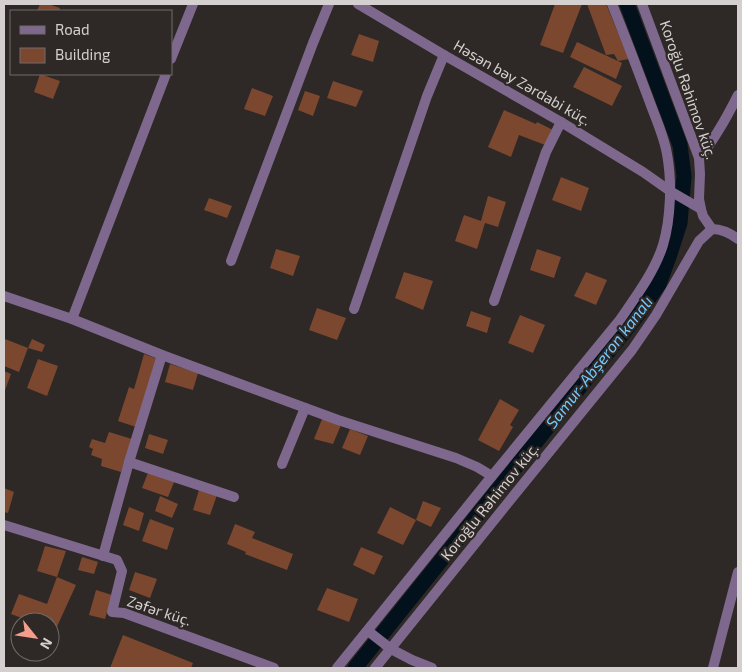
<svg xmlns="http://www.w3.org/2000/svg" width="742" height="672" font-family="'Exo 2',sans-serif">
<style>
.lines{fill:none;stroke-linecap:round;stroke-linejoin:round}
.canal{stroke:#02111b;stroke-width:15}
.building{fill:#7c472f}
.minor{stroke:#7f688d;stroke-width:10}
.labels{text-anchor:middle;stroke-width:4.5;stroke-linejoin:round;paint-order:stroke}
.street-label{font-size:15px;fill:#d4d0cf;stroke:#2e2826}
.water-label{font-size:16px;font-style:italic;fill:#73c9fd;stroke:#2e2826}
</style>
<rect width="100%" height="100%" fill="#2e2826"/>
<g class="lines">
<polyline class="canal" points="355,668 636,317 659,284 669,257 680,223 684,176 680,145 627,4"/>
</g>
<g class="building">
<polygon points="40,4 48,4 60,8 59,11 37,11"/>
<polygon points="555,4 582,4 563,53 540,45"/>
<polygon points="587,4 606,4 629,59 618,61 622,63 616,79 570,57 577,42 618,61 614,54 606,55"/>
<polygon points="359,34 379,41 373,62 351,55"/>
<polygon points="584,67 622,86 612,106 573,87"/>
<polygon points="40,74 60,81 53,99 34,92"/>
<polygon points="333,81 363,91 356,107 327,98"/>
<polygon points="252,88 273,96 265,116 244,109"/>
<polygon points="305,91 320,96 313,116 298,110"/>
<polygon points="504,110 536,124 537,122 553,130 545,145 519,135 511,157 488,147"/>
<polygon points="561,177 589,188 581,211 552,200"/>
<polygon points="488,196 506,202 498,227 485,223 477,249 455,241 464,215 481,221"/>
<polygon points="209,198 232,206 227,218 204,210"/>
<polygon points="276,249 300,256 293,276 270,268"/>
<polygon points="537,249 561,257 554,278 530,270"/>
<polygon points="404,272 433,281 423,310 395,298"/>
<polygon points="586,272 607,280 596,305 574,296"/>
<polygon points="317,308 346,318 337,340 309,330"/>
<polygon points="471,311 491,318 487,333 466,326"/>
<polygon points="520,315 545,325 533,353 508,343"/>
<polygon points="5,339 28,348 19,372 4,366"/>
<polygon points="32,339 45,345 42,352 28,348"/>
<polygon points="144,354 158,359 136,427 118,421 129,387 134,389"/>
<polygon points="38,359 58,366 47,396 27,388"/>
<polygon points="170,364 198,373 193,390 165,382"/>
<polygon points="4,371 11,374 4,393"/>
<polygon points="500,399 519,410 510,425 513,427 499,451 478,440"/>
<polygon points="322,419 341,425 333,444 314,439"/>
<polygon points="350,429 368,436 360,455 342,448"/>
<polygon points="109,432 132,439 121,472 101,466 102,459 91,455 93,449 89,447 92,439 105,443"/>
<polygon points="149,434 168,440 163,454 145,448"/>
<polygon points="149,470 175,480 168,497 142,488"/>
<polygon points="4,488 14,492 8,513 4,512"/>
<polygon points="199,490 217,495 210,515 193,510"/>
<polygon points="160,496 178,504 172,518 155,511"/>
<polygon points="423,501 441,508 431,527 416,520"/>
<polygon points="129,507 144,513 139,531 123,525"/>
<polygon points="390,507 416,520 403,545 377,533"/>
<polygon points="150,519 174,528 167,550 142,541"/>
<polygon points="235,524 255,532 252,538 293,554 287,570 245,554 246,552 227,544"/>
<polygon points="45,546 66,551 57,577 37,571"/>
<polygon points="361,547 383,556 374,575 353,565"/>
<polygon points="82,557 98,562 94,574 78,570"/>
<polygon points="135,572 157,579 150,598 129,590"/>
<polygon points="57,577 76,585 55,631 50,629 50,622 32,622 11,614 19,594 47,604"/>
<polygon points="327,588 358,599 349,622 317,610"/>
<polygon points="96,590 112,595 105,619 89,615"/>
<polygon points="123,635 193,663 191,668 110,668"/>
</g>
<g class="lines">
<g class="minor">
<polyline points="358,4 444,55 561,122 643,172 670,191 701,209"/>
<polyline points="642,4 699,158 700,174 699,199 701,209 703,216 712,229"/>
<polyline points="171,59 193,4"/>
<path d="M699,158C715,139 727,117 738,95"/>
<path d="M712,229C722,229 730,233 738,239"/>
<polyline points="231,261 313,43 329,4"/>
<polyline points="4,296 72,319 162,355 338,420 456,458 477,467 492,476"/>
<polyline points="494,301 546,152 561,122"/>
<polyline points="354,309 427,96 444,55"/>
<polyline points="72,319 166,74"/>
<polyline points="129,462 234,497"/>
<polyline points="282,464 305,408"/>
<polyline points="4,525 117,560 122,571 112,612 124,613 274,668"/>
<polyline points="103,556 129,462 162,355"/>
<polyline points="368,631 391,649 412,660 432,668"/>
<path d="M337,668L492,476L619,321C635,298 655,271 663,245C671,218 672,181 667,154C664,136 655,117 649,100C637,68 625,36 612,4"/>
<polyline points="375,668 515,494 632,350 656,315 699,241 712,229"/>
<polyline points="713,668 738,572"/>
</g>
</g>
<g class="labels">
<g class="street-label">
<text transform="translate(522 83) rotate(30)" y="5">Həsən bəy Zərdabi küç.</text>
<text transform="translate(688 90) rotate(71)" y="5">Koroğlu Rəhimov küç.</text>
<text transform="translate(490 502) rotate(-51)" y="5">Koroğlu Rəhimov küç.</text>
<text transform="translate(159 611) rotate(18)" y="5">Zəfər küç.</text>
</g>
<g class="water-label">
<text transform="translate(599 362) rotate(-52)" y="6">Samur-Abşeron kanalı</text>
</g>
</g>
<rect width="742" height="672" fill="none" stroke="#d4d0cf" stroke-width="10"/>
<rect x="10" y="10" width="162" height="65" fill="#2e2826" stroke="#706b6a"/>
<rect x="20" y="26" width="25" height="8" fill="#7f688d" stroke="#706b6a"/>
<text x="55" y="35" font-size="15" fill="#d4d0cf">Road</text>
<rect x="20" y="48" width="25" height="15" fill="#7c472f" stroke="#706b6a"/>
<text x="55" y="60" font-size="15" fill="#d4d0cf">Building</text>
<g transform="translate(35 637) rotate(120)"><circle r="24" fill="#2e2826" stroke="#706b6a"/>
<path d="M0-4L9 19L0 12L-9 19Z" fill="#f49d8b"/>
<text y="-8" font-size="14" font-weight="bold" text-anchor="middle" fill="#d4d0cf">N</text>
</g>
</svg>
